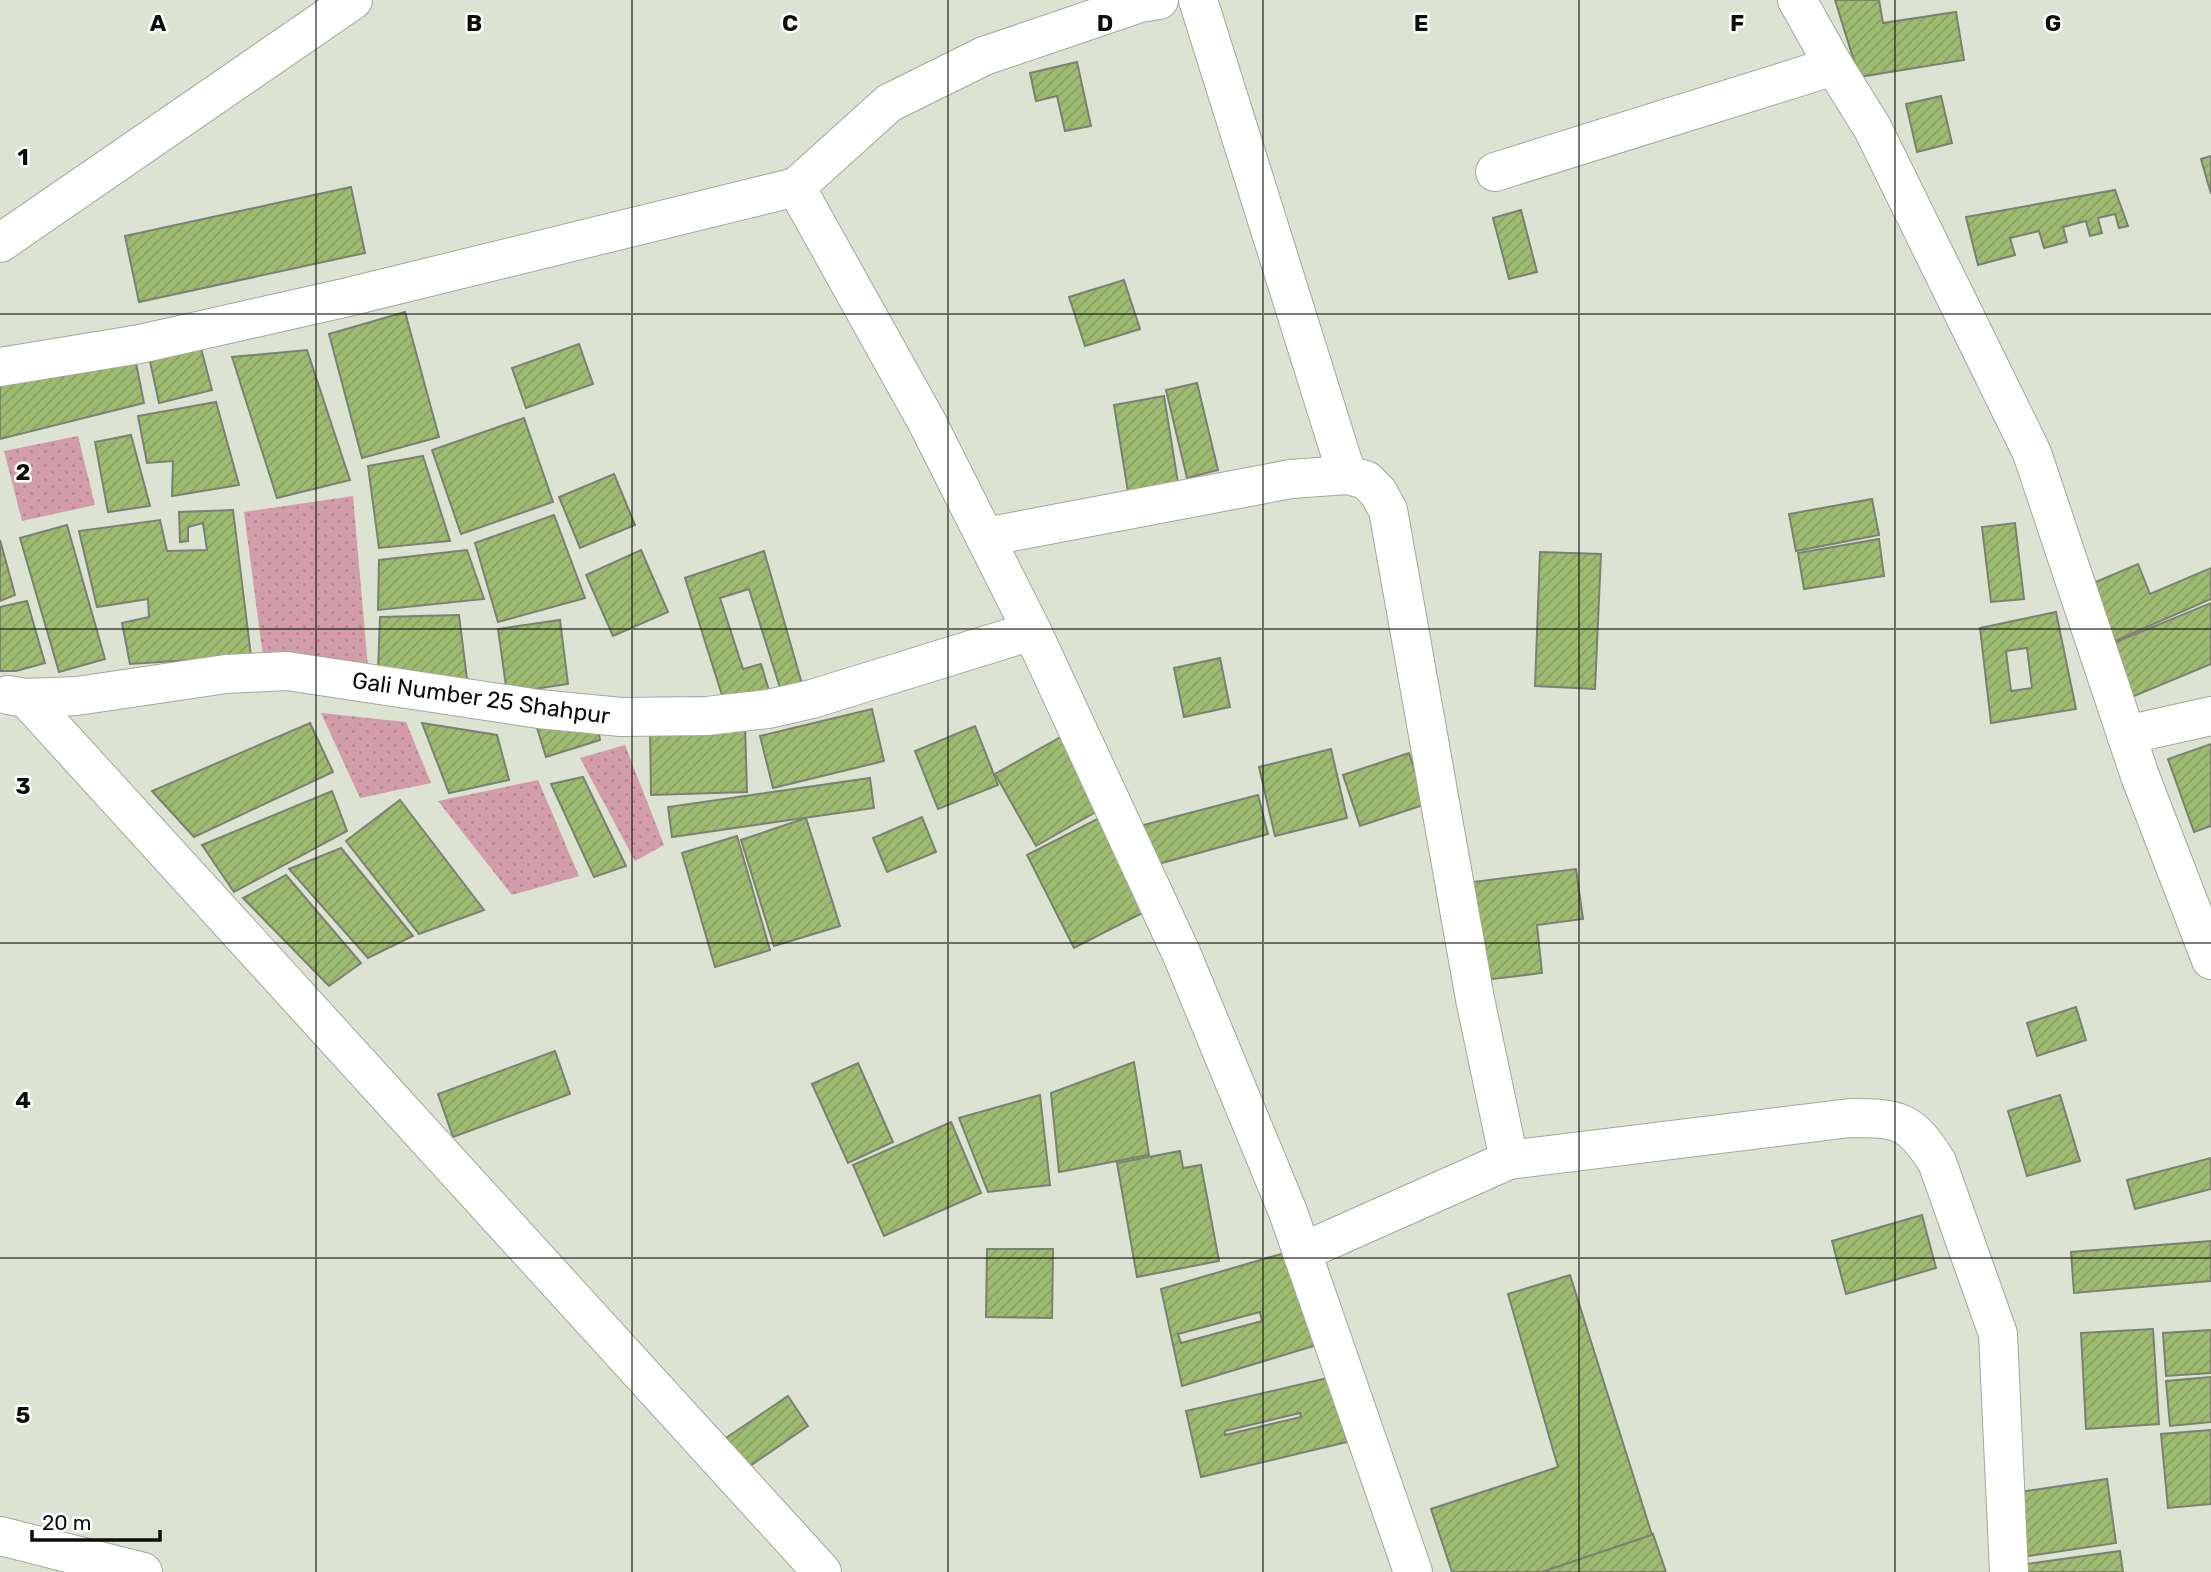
<svg xmlns="http://www.w3.org/2000/svg" width="2211" height="1572" font-family="Rubik,sans-serif">
<style>
.green{fill:url(#green-dots)}
.building{fill:url(#building-hatch);stroke:#7b8172;stroke-width:2;fill-rule:evenodd}
.lines{fill:none;stroke-linecap:round;stroke-linejoin:round}
.street-casing{stroke:#a1a898;stroke-width:40}
.street{stroke:#fff;stroke-width:38}
.grid{fill:none;stroke:#0c0f09;stroke-width:2;stroke-opacity:0.55}
.labels{text-anchor:middle;stroke-width:5;stroke-linejoin:round;paint-order:stroke}
.street-label{font-size:23px;fill:#0c0f09;stroke:#fff}
.grid-label{font-size:23px;text-anchor:middle;font-weight:bold;fill:#0c0f09;stroke:#fff;stroke-width:5;stroke-linejoin:round;paint-order:stroke}
</style>
<defs>
<pattern id="green-dots" width="8" height="8" patternUnits="userSpaceOnUse" patternTransform="scale(1.75)"><rect width="8" height="8" fill="#d29da9"/><path d="M2 2h.1M6 6h.1" fill="none" stroke="#b38690" stroke-width="1.8" stroke-linecap="round"/></pattern>
<pattern id="building-hatch" width="6" height="6" patternUnits="userSpaceOnUse" patternTransform="scale(1.75)"><rect width="6" height="6" fill="#9ebb71"/><path d="M-1 1l2-2M0 6l6-6M5 7l2-2" fill="none" stroke="#87a060"/></pattern>
</defs>
<rect width="100%" height="100%" fill="#dce3d3"/>
<g class="green">
<polygon points="78,436 95,505 22,521 4,451"/>
<polygon points="353,496 368,668 263,657 244,512"/>
<polygon points="321,713 406,722 431,783 360,798"/>
<polygon points="625,745 664,845 635,861 580,758"/>
<polygon points="538,780 579,876 512,895 438,801"/>
</g>
<g class="building">
<polygon points="1835,0 1879,0 1883,23 1956,12 1964,60 1859,77"/>
<polygon points="1077,62 1091,126 1065,131 1057,96 1036,101 1030,73"/>
<polygon points="1941,96 1952,143 1917,152 1906,104"/>
<polygon points="2211,156 2211,194 2201,159"/>
<polygon points="351,187 365,253 139,302 125,236"/>
<polygon points="2115,190 2128,226 2119,228 2115,214 2098,218 2102,233 2090,236 2086,221 2063,227 2067,242 2044,248 2039,231 2010,238 2015,255 1978,265 1966,217"/>
<polygon points="1521,210 1537,272 1509,279 1493,218"/>
<polygon points="1124,280 1140,329 1085,346 1069,297"/>
<polygon points="405,312 439,437 362,458 329,334"/>
<polygon points="199,341 212,390 159,403 148,352"/>
<polygon points="579,344 593,384 526,408 512,368"/>
<polygon points="307,350 350,480 277,498 232,357"/>
<polygon points="135,358 144,403 0,439 0,383"/>
<polygon points="1197,383 1218,470 1187,478 1166,390"/>
<polygon points="1164,396 1178,483 1128,492 1114,405"/>
<polygon points="216,402 239,485 172,496 173,461 147,463 138,416"/>
<polygon points="524,418 553,502 461,534 432,450"/>
<polygon points="131,435 150,506 108,512 95,442"/>
<polygon points="423,456 450,541 379,548 368,466"/>
<polygon points="614,474 635,525 580,548 559,497"/>
<polygon points="1872,499 1879,535 1796,551 1789,514"/>
<polygon points="233,510 251,656 130,664 122,623 149,617 148,599 97,607 79,531 160,520 167,551 207,550 203,523 188,527 188,541 180,542 179,512"/>
<polygon points="554,515 585,598 498,622 475,543"/>
<polygon points="2015,523 2024,599 1991,602 1982,527"/>
<polygon points="67,525 105,659 59,672 20,538"/>
<polygon points="1879,539 1884,576 1804,589 1798,553"/>
<polygon points="0,540 15,595 0,601"/>
<polygon points="467,550 484,599 378,610 379,560"/>
<polygon points="641,550 668,612 613,636 586,575"/>
<polygon points="764,551 802,684 781,691 749,589 720,598 743,669 761,664 770,694 726,708 685,578"/>
<polygon points="1540,552 1601,554 1595,689 1535,686"/>
<polygon points="2138,564 2150,594 2211,568 2211,599 2115,641 2091,584"/>
<polygon points="27,601 45,663 16,671 0,671 0,607"/>
<polygon points="2211,603 2211,664 2127,699 2106,646"/>
<path d="M2056,612L2076,709L1991,723L1980,628ZM2027,648L2032,688L2011,691L2006,651Z"/>
<polygon points="459,615 468,687 378,672 380,617"/>
<polygon points="560,620 568,684 507,693 498,629"/>
<polygon points="1220,658 1230,707 1184,717 1174,668"/>
<polygon points="872,709 884,761 773,788 760,736"/>
<polygon points="534,718 597,723 600,740 546,757"/>
<polygon points="310,723 333,772 194,837 152,791"/>
<polygon points="422,723 497,735 509,780 449,793"/>
<polygon points="745,724 747,792 651,795 650,727"/>
<polygon points="975,726 998,785 938,809 915,751"/>
<polygon points="1066,734 1106,806 1036,846 995,774"/>
<polygon points="2211,744 2211,826 2194,832 2168,759"/>
<polygon points="1331,749 1347,818 1275,836 1259,767"/>
<polygon points="1409,753 1426,804 1360,826 1343,775"/>
<polygon points="583,777 626,866 594,877 551,784"/>
<polygon points="870,778 874,808 672,837 668,807"/>
<polygon points="332,791 347,831 234,892 202,845"/>
<polygon points="1258,795 1268,834 1151,866 1140,826"/>
<polygon points="400,800 484,910 419,934 346,841"/>
<polygon points="1107,814 1154,907 1074,948 1027,855"/>
<polygon points="922,817 936,852 887,872 873,838"/>
<polygon points="806,818 840,926 774,946 741,840"/>
<polygon points="737,836 770,950 715,967 682,853"/>
<polygon points="341,848 413,936 368,958 289,869"/>
<polygon points="1576,869 1583,919 1537,925 1542,973 1476,981 1465,883"/>
<polygon points="286,875 361,963 329,986 243,898"/>
<polygon points="2076,1007 2086,1040 2037,1056 2027,1023"/>
<polygon points="555,1051 570,1094 453,1137 438,1094"/>
<polygon points="1134,1062 1149,1155 1059,1172 1051,1093"/>
<polygon points="858,1063 893,1142 848,1163 812,1084"/>
<polygon points="1040,1095 1050,1185 988,1192 959,1118"/>
<polygon points="2060,1095 2080,1161 2027,1176 2008,1111"/>
<polygon points="951,1122 981,1193 884,1236 853,1165"/>
<polygon points="1180,1151 1183,1168 1201,1165 1219,1261 1137,1277 1117,1163"/>
<polygon points="2211,1158 2211,1189 2135,1209 2127,1180"/>
<polygon points="1922,1215 1936,1268 1846,1294 1832,1241"/>
<polygon points="2211,1241 2211,1281 2074,1293 2071,1252"/>
<polygon points="987,1249 1053,1249 1052,1318 986,1317"/>
<path d="M1288,1252L1320,1344L1182,1386L1161,1289ZM1260,1312L1262,1321L1181,1343L1178,1334Z"/>
<polygon points="1570,1275 1652,1535 1542,1572 1452,1572 1431,1509 1558,1467 1508,1294"/>
<polygon points="2153,1329 2159,1424 2086,1429 2081,1333"/>
<polygon points="2211,1330 2211,1373 2166,1376 2163,1333"/>
<path d="M1332,1377L1347,1442L1201,1477L1186,1411ZM1300,1413L1301,1417L1225,1435V1431Z"/>
<polygon points="2211,1377 2211,1422 2170,1426 2166,1381"/>
<polygon points="788,1396 808,1426 747,1468 726,1438"/>
<polygon points="2211,1430 2211,1504 2168,1508 2161,1434"/>
<polygon points="2107,1479 2116,1543 2022,1557 2013,1493"/>
<polygon points="1653,1534 1666,1572 1542,1572 1652,1535"/>
<polygon points="2120,1551 2123,1572 2028,1572 2026,1564"/>
</g>
<g class="lines">
<defs>
<g id="street">
<polyline points="1198,0 1347,475"/>
<polyline points="1797,0 1834,66 1873,129 2032,453 2140,776 2211,960"/>
<polyline points="1495,172 1834,66"/>
<polyline points="796,187 928,424 1032,631 1182,955 1288,1212 1413,1572"/>
<polyline points="0,243 353,0"/>
<polyline points="0,367 140,344 344,298 796,187 889,103 984,56 1140,3 1159,0"/>
<polyline points="985,537 1291,479 1347,475 1366,480 1378,492 1388,510 1475,999 1509,1160 1302,1252"/>
<polyline points="8,695 26,698 77,696 226,674 287,671 539,709 621,717 707,716 768,709 812,699 1032,631"/>
<polyline points="26,698 822,1572"/>
<polyline points="2126,735 2211,716"/>
<path d="M1509,1160L1850,1118C1898,1118 1910,1119 1937,1162L1998,1334L2009,1572"/>
<polyline points="0,1536 143,1572"/>
</g>
</defs>
<use href="#street" class="street-casing"/>
<use href="#street" class="street"/>
</g>
<path class="grid" d="M316,0V1572M632,0V1572M948,0V1572M1263,0V1572M1579,0V1572M1895,0V1572M0,314H2211M0,629H2211M0,943H2211M0,1258H2211"/>
<g class="labels">
<g class="street-label">
<text transform="translate(481 698) rotate(8)" y="8">Gali Number 25 Shahpur</text>
</g>
</g>
<g class="grid-label">
<text x="158" y="31">A</text>
<text x="474" y="31">B</text>
<text x="790" y="31">C</text>
<text x="1105" y="31">D</text>
<text x="1421" y="31">E</text>
<text x="1737" y="31">F</text>
<text x="2053" y="31">G</text>
<text x="23" y="165">1</text>
<text x="23" y="480">2</text>
<text x="23" y="794">3</text>
<text x="23" y="1108">4</text>
<text x="23" y="1423">5</text>
</g>
<path d="M32 1530v10h128v-10" fill="none" stroke="#0c0f09" stroke-width="3.5"/>
<text x="42" y="1530" font-size="21" fill="#0c0f09" stroke="#ffffff" stroke-width="5" paint-order="stroke">20 m</text>
</svg>
